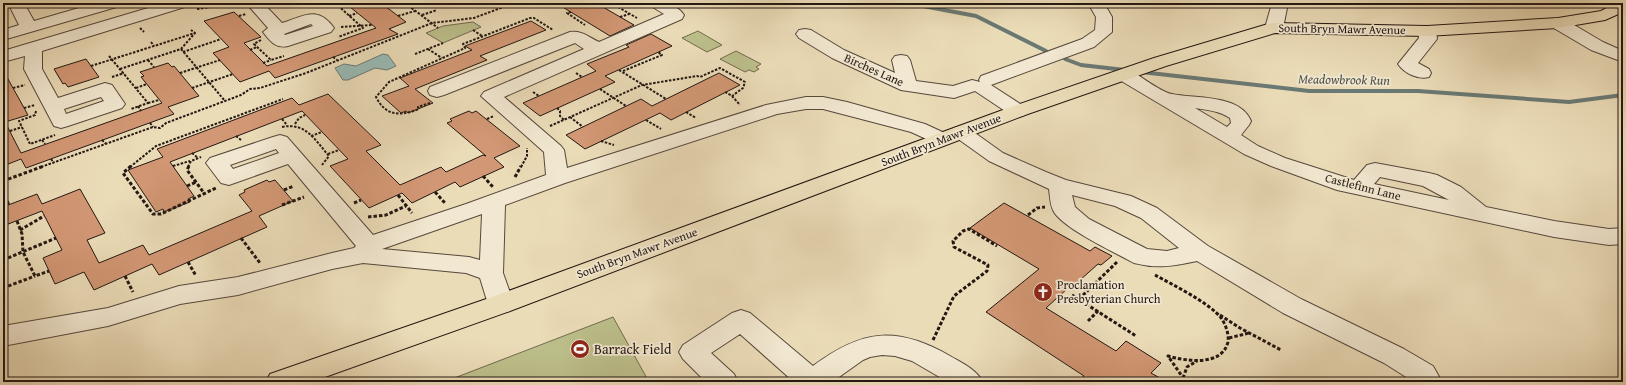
<svg xmlns="http://www.w3.org/2000/svg" width="1626" height="385" font-family="'Gentium Book Plus',serif">
<style>
.green{fill:#bcbf8b;stroke:#706b4e}
.water{fill:#99bab6;stroke:#6a7974}
.lines{fill:none;stroke-linecap:round;stroke-linejoin:round}
.stream{stroke:#6a7974;stroke-width:4}
.building{fill:#d29774;stroke:#231712}
.minor-casing{stroke:#55483c;stroke-width:2}
.major-casing{stroke:#231712;stroke-width:2}
.path-far1{stroke:#231712;stroke-width:2;stroke-dasharray:2.5 1.5;stroke-linecap:butt}
.path{stroke:#231712;stroke-width:3;stroke-dasharray:3.5 2;stroke-linecap:butt}
.minor{fill:#f2e8d1;fill-rule:evenodd}
.major{fill:#ebdcb8;fill-rule:evenodd}
.labels{text-anchor:middle;stroke-width:3.5;stroke-linejoin:round;paint-order:stroke}
.street-label{font-size:12px;fill:#231712;stroke:#f2e8d1}
.poi-label{font-size:12px;fill:#231712;stroke:#f2e8d1;text-anchor:start}
.water-label{font-size:13px;font-style:italic;fill:#4c504b;stroke:#f2e8d1}
.near-poi-label{font-size:14px;fill:#231712;stroke:#f2e8d1;text-anchor:start}
</style>
<rect width="100%" height="100%" fill="#ebdcb8"/>
<filter id="stains"><feTurbulence type="fractalNoise" baseFrequency=".005" numOctaves="4"/><feColorMatrix values="0 0 0 0 .2 0 0 0 0 .09 0 0 0 0 .02 0 0 0 .5 -.17"/></filter>
<radialGradient id="worn" r=".72"><stop offset=".6" stop-color="#630" stop-opacity="0"/><stop offset="1" stop-color="#630" stop-opacity=".3"/></radialGradient>
<g class="green">
<polygon points="473,22 481,27 443,43 426,33 443,26"/>
<polygon points="698,31 722,45 707,52 682,38"/>
<polygon points="736,51 761,64 756,67 759,69 754,72 749,70 745,72 720,59"/>
<polygon points="613,317 649,382 444,382"/>
</g>
<polygon class="water" points="383,54 388,55 396,66 387,70 375,68 348,80 343,80 335,68 344,64 356,66"/>
<g class="lines">
<g class="stream">
<polyline points="907,3 976,16 1046,51"/>
<polyline points="1065,59 1081,65 1125,70"/>
<polyline points="1141,72 1309,91 1418,91 1569,102 1623,95"/>
</g>
</g>
<g class="building">
<polygon points="364,3 381,3 406,22 389,29 398,34 275,78 269,71 240,82 213,53 229,47 204,21 234,12 261,37 244,43 267,66 376,28 350,7"/>
<polygon points="556,3 596,3 634,25 610,36"/>
<polygon points="531,21 546,30 480,56 487,60 415,89 433,103 408,113 406,111 401,113 382,96 409,86 400,78 472,50 465,46"/>
<polygon points="651,34 672,46 605,76 615,82 540,116 523,103 596,71 587,64 629,47 626,45"/>
<polygon points="86,59 99,77 68,87 65,83 63,84 54,69"/>
<polygon points="168,63 172,67 174,66 199,96 168,107 174,114 26,168 21,159 3,166 3,70 28,115 5,122 21,153 162,103 141,77 144,76 140,72"/>
<polygon points="719,73 740,85 671,120 660,113 585,149 566,135 641,99 652,106"/>
<polygon points="328,94 381,145 366,151 400,185 441,167 446,172 483,155 486,156 447,123 452,121 450,119 469,111 472,113 476,111 520,146 494,158 504,167 460,187 455,182 412,203 402,193 369,208 330,166 348,159 302,111 170,162 194,196 188,199 190,202 164,212 163,209 156,212 128,170 163,157 157,149 292,98 299,105"/>
<polygon points="267,180 269,182 275,180 293,201 259,216 267,227 159,275 152,264 94,290 84,272 55,284 43,258 62,250 42,211 3,226 3,207 37,194 42,204 80,189 105,233 87,240 99,263 143,245 149,255 252,211 239,195 245,192 244,190"/>
<polygon points="1004,203 1090,251 1095,247 1112,256 1101,265 1098,264 1070,289 1068,288 1046,308 1116,351 1126,341 1161,363 1151,373 1167,382 1077,382 1084,376 986,312 1039,269 970,228"/>
</g>
<g class="lines">
<defs>
<g id="minor">
<polygon points="8,3 24,3 34,21 96,3 122,3 120,6 3,40 3,30 19,25"/>
<path d="M165,3H190L188,6L42,51V69L58,98L105,83L112,85L125,104L122,108L68,126L61,128L54,126L24,69L25,56L3,62V51ZM101,97L104,101L66,114L64,109Z"/>
<path d="M246,3H263L282,23C304,16 318,5 334,28L331,32L288,46C276,49 270,41 263,32L268,28ZM311,24L313,26L285,35L284,34Z"/>
<path d="M649,3C662,3 676,3 684,15L682,19L504,97L561,146L564,150L567,168L766,105L806,97H823L847,102L925,124L949,135L952,139L949,143L942,145L935,143L911,132L823,109H806L777,114L565,183L505,205L503,273L514,304L510,311L501,313L492,311L488,304L480,278L466,273L363,263L332,269L238,295L180,304L108,326L3,346V326L108,308L179,286L238,277L332,253L354,248L356,246L288,164L229,185L221,183L206,163L210,158L273,137L280,135L287,137L373,235L466,204L546,175L544,152L481,96L484,92L584,49L575,43L444,95L437,97L430,95L428,91L430,87L570,32C581,30 589,37 599,42L664,14L651,6ZM276,149L279,153L233,169L230,165ZM482,214L480,260L469,257L382,249Z"/>
<polygon points="1088,3 1104,3 1112,17 1112,32 1094,47 991,85 1025,107 1028,111 1025,115 1018,117 1011,115 975,91 954,98 901,90 832,58 799,38 796,34 799,30 805,29 811,30 844,50 895,73 892,60 895,56 901,55 907,56 910,60 916,81 953,86 972,80 980,82 979,80 981,76 1082,39 1095,30 1096,17"/>
<polygon points="1272,3 1288,3 1283,28 1280,32 1274,33 1268,32 1265,28"/>
<polygon points="1558,18 1564,19 1603,42 1623,51 1623,62 1591,50 1552,27 1550,23 1552,19"/>
<path d="M1427,26L1433,27L1436,31L1437,39L1418,63L1429,69L1431,73L1429,77C1418,80 1404,73 1398,64L1419,38L1418,31L1421,27Z"/>
<path d="M1125,69L1132,71C1141,77 1163,93 1172,94C1196,99 1240,94 1251,121L1249,125L1241,135L1258,146L1285,158L1354,180L1367,165L1375,163L1429,173L1437,175L1461,187L1486,207L1554,221L1609,229L1623,228V244L1609,245L1554,237L1337,190L1271,166L1244,154L1118,79L1116,75L1118,71ZM1195,108C1207,110 1220,111 1230,118L1231,123L1227,127ZM1380,177L1423,186L1449,200L1374,184Z"/>
<path d="M961,126L968,128L1003,153L1046,172L1066,180L1131,196L1157,208L1208,246L1301,299L1404,349L1433,366L1442,382H1414L1384,363L1283,313L1197,261C1174,266 1157,269 1134,263C1116,253 1060,227 1053,210C1050,204 1050,196 1049,189L989,161L954,136L951,132L954,128ZM1072,195L1115,206L1141,218L1179,248L1167,251L1147,249L1089,219L1075,207Z"/>
<path d="M741,310L750,313L813,366C861,330 896,325 950,356C962,363 976,369 983,382H948L912,361L895,356L882,355L870,357L863,360L832,382H794L740,334L711,353L734,374L738,382H706L683,359L679,352L683,345L732,313Z"/>
</g>
<polygon id="major" points="1616,3 1623,3 1623,12 1605,20 1558,28 1427,36 1275,33 1166,66 1025,115 510,311 311,382 266,382 270,374 492,297 1011,107 1154,58 1268,24 1274,23 1427,26 1558,18 1601,11"/>
</defs>
<use href="#minor" class="minor-casing"/>
<use href="#major" class="major-casing"/>
<g class="path-far1">
<polyline points="335,3 363,28 338,37"/>
<polyline points="405,3 438,28"/>
<polyline points="611,3 637,18"/>
<polyline points="383,5 387,3"/>
<polyline points="615,5 620,3"/>
<polyline points="323,7 335,3"/>
<polyline points="197,9 239,3"/>
<polyline points="571,12 567,13 585,25"/>
<polyline points="422,15 437,10"/>
<polyline points="239,16 246,14"/>
<polyline points="349,16 357,13"/>
<polyline points="398,16 415,11"/>
<polyline points="620,17 629,14"/>
<polyline points="341,27 372,25"/>
<polyline points="140,28 144,32"/>
<polyline points="473,30 482,36"/>
<polyline points="261,40 254,44 271,60 284,56"/>
<polyline points="151,42 154,46"/>
<polyline points="181,49 225,101"/>
<polyline points="428,49 442,58"/>
<polyline points="250,50 257,47"/>
<polyline points="183,52 221,39"/>
<polyline points="415,54 443,43"/>
<polyline points="109,56 148,103 131,109"/>
<polyline points="333,57 337,60"/>
<polyline points="148,60 154,67"/>
<polyline points="263,63 271,60"/>
<polyline points="91,66 195,33 191,30"/>
<polyline points="120,69 181,49 195,33"/>
<polyline points="619,70 666,99"/>
<polyline points="623,71 662,55 658,52"/>
<polyline points="180,73 220,60"/>
<polyline points="576,73 582,77"/>
<polyline points="112,77 124,73"/>
<polyline points="13,88 25,85"/>
<polyline points="136,88 147,84"/>
<polyline points="192,88 233,74"/>
<polyline points="600,89 626,106"/>
<polyline points="533,92 539,96"/>
<polyline points="725,92 732,96 740,105"/>
<polyline points="148,103 159,100"/>
<path d="M430,103L418,107L419,109C401,116 386,117 376,97L389,82L465,48L463,44L530,18H534L553,30"/>
<polyline points="138,106 141,111"/>
<polyline points="24,108 35,105"/>
<polyline points="557,108 560,111 560,116 564,120"/>
<polyline points="36,111 35,115 19,121 30,144 55,135"/>
<polyline points="686,112 696,118"/>
<polyline points="570,117 583,127"/>
<polyline points="282,119 287,125"/>
<polyline points="487,119 494,116"/>
<polyline points="646,120 661,129"/>
<polyline points="150,123 153,127"/>
<polyline points="295,124 299,118 305,115"/>
<polyline points="550,126 642,85 697,76 700,77 720,68 745,82 743,88 732,96"/>
<path d="M282,127C306,122 315,140 329,156L322,165"/>
<polyline points="10,131 22,127"/>
<polyline points="236,136 241,140"/>
<polyline points="311,136 322,132"/>
<polyline points="42,140 45,144"/>
<polyline points="102,140 106,144"/>
<polyline points="601,141 614,145"/>
<polyline points="192,153 198,158"/>
<polyline points="328,154 339,150"/>
<polyline points="51,159 54,163"/>
<polyline points="173,166 190,161"/>
<polyline points="41,167 153,127 160,128 166,123 241,95 250,89 260,88 306,73 432,23 474,18 514,3"/>
<polyline points="130,167 156,146 283,99"/>
<polyline points="188,167 191,161 201,157"/>
<polyline points="521,167 527,156 527,148"/>
</g>
<g class="path">
<polyline points="131,166 123,173 153,214 161,214 216,188"/>
<polyline points="189,166 187,170 204,193"/>
<polyline points="483,176 493,187"/>
<polyline points="515,177 521,166"/>
<polyline points="3,181 44,166"/>
<polyline points="187,186 196,182"/>
<polyline points="284,190 294,186"/>
<polyline points="435,192 445,203"/>
<polyline points="398,195 412,213"/>
<polyline points="3,200 6,199 9,205"/>
<polyline points="354,203 361,200"/>
<polyline points="282,205 304,197"/>
<polyline points="1028,215 1037,208 1045,207"/>
<polyline points="368,217 386,215 406,206"/>
<polyline points="17,221 22,234 23,252 35,276 49,271"/>
<polyline points="20,230 44,216"/>
<polyline points="241,238 260,263"/>
<polyline points="3,260 56,238"/>
<polyline points="188,262 196,276"/>
<path d="M1155,275C1173,285 1210,303 1222,319C1226,326 1229,334 1228,342C1222,367 1185,361 1168,356L1186,382"/>
<polyline points="125,276 133,292"/>
<polyline points="3,288 35,276"/>
<polyline points="1072,295 1136,336"/>
<polyline points="1079,299 1117,262"/>
<polyline points="1220,315 1240,328 1281,350"/>
<polyline points="1088,321 1098,311"/>
<polyline points="1229,338 1249,333"/>
<polyline points="933,340 954,296 987,271 988,265 954,247 953,241 963,231 969,229 997,246"/>
<polyline points="1183,378 1187,367 1197,361"/>
</g>
<use href="#minor" class="minor"/>
<use href="#major" class="major"/>
</g>
<defs>
<symbol id="church-disc" viewBox="-11 -11 22 22"><circle r="9.5" fill="#8f2418" stroke="#f2e8d1"/><path d="M-1.2-6h2.4v3.5h3.3v2.4h-3.3V6h-2.4V-.1h-3.3v-2.4h3.3Z" fill="#fff"/></symbol>
<symbol id="stadium-disc" viewBox="-11 -11 22 22"><circle r="9.5" fill="#8f2418" stroke="#f2e8d1"/><path d="M0-5a6.5 5 0 1 0 0 10a6.5 5 0 1 0 0-10ZM-3.5-1.8h7v3.6h-7Z" fill="#fff"/></symbol>
</defs>
<g fill-rule="evenodd">
<use href="#church-disc" x="1032" y="281" width="22" height="22"/>
<use href="#stadium-disc" x="569" y="338" width="22" height="22"/>
</g>
<g class="labels">
<g class="street-label">
<text transform="translate(1342 29) rotate(1)" y="4">South Bryn Mawr Avenue</text>
<text transform="translate(874 70) rotate(24)" y="4">Birches Lane</text>
<text transform="translate(941 140) rotate(-21)" y="4">South Bryn Mawr Avenue</text>
<text transform="translate(1363 187) rotate(14)" y="4">Castlefinn Lane</text>
<text transform="translate(637 253) rotate(-20)" y="4">South Bryn Mawr Avenue</text>
</g>
<g class="poi-label">
<text x="1057" y="289">Proclamation<tspan x="1057" dy="14">Presbyterian Church</tspan></text>
</g>
<g class="water-label">
<text transform="translate(1344 79) rotate(1)" y="5">Meadowbrook Run</text>
</g>
<g class="near-poi-label">
<text x="594" y="354">Barrack Field</text>
</g>
</g>
<rect width="1626" height="385" fill="none" stroke="#ebdcb8" stroke-width="16"/>
<rect x="4" y="4" width="1618" height="377" fill="none" stroke="#231712" stroke-width="2"/>
<rect x="8" y="8" width="1610" height="369" fill="none" stroke="#231712"/>
<rect width="100%" height="100%" filter="url(#stains)"/>
<rect width="100%" height="100%" fill="url(#worn)"/>
</svg>
